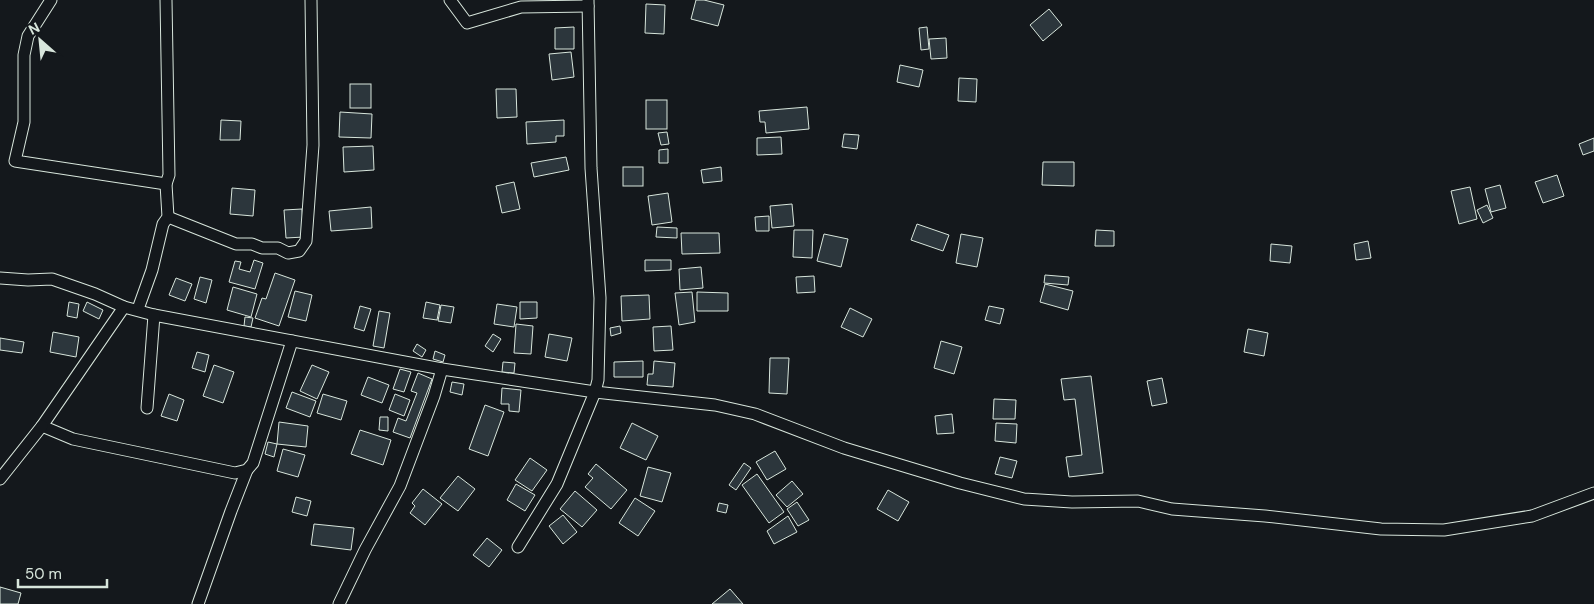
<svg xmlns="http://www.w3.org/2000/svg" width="1594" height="604" font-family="'DM Sans',sans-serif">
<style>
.building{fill:#2c363c;stroke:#d8e6dc}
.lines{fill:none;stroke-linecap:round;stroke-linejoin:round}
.minor-casing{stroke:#d8e6dc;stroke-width:13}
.minor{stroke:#14181c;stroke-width:11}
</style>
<rect width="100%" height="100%" fill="#14181c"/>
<g class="building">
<polygon points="696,0 704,0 724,5 718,26 691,19"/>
<polygon points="646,4 665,5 664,34 645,33"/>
<polygon points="1049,9 1062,25 1043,41 1030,25"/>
<polygon points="574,27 574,49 555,49 555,28"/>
<polygon points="927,27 929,49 921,50 919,28"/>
<polygon points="946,38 947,58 931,59 929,39"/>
<polygon points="571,52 574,77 552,80 549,54"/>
<polygon points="900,65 923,70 919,87 897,82"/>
<polygon points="959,78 977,79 976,102 958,101"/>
<rect x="350" y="84" width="21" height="24"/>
<polygon points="496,89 516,89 517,117 497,118"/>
<rect x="646" y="100" width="21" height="29"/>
<polygon points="807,107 809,129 766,133 765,122 760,122 759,111"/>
<polygon points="340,112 372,114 371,138 339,137"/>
<polygon points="221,120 241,121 240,140 220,140"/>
<polygon points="564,120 564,136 556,136 556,142 527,144 526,122"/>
<polygon points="667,132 669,144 661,145 658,133"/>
<polygon points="844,134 859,135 857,149 842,147"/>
<polygon points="781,137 782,154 757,155 757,138"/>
<polygon points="1594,138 1594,151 1583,155 1579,144"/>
<polygon points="373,146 374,170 344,172 343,147"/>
<polygon points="668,149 668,163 659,163 659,150"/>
<polygon points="566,157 569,170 534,177 531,163"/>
<polygon points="1043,162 1074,162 1074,186 1042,185"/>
<rect x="623" y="167" width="20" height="19"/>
<polygon points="721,167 722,181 703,183 701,170"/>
<polygon points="1557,175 1564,196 1543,203 1535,182"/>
<polygon points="514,182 520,209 502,213 496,186"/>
<polygon points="1500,185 1506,208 1491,212 1485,189"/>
<polygon points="1470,187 1477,219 1459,224 1451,191"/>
<polygon points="232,188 255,190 253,216 230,214"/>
<polygon points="668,193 672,222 652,225 648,196"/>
<polygon points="792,204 794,226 772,228 770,206"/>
<polygon points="1487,205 1493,218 1483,223 1477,210"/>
<polygon points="371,207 372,228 331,231 329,211"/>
<polygon points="302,209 304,237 286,238 284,210"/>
<polygon points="769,216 769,231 756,231 755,217"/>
<polygon points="917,224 949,235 943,251 911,240"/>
<polygon points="657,227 677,228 677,238 656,237"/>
<polygon points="794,230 813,230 812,258 793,257"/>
<polygon points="1096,230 1114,231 1114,246 1095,246"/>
<polygon points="681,233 719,233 720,253 682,254"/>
<polygon points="824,234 848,239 841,267 817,261"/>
<polygon points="961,234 983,238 977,267 956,263"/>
<polygon points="1368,241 1371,258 1356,260 1354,244"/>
<polygon points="1271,244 1292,246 1290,263 1270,261"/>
<polygon points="254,260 263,263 255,289 229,282 235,261 241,262 239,269 250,272"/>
<polygon points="645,260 671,260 671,270 645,271"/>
<polygon points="701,267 703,288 680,290 679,269"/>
<polygon points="275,273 295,280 279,326 255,318 262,298 266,299"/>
<polygon points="1045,275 1069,277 1068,285 1044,283"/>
<polygon points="814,276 815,292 797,293 796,277"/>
<polygon points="200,277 212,280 206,303 194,299"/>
<polygon points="176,278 192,284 185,301 169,295"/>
<polygon points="1045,284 1073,291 1068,310 1040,302"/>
<polygon points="233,287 257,294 251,317 227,310"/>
<polygon points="295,291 312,295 306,321 288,317"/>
<polygon points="692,292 695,322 679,325 675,293"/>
<polygon points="697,292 728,293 728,311 697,311"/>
<polygon points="649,295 650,319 622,321 621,296"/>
<polygon points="69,302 79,304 77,318 67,316"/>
<polygon points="87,302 103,310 99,319 83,311"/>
<polygon points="426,302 440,305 437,320 423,318"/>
<polygon points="520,302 537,302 537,318 520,319"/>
<polygon points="497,304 517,307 514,327 494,324"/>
<polygon points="441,305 454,307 451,323 438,321"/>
<polygon points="360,306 371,309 364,331 354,328"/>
<polygon points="989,306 1004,309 1000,324 985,320"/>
<polygon points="850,308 872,319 863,337 841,327"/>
<polygon points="379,311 390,313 384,348 373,346"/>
<polygon points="245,317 253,318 251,327 244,326"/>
<polygon points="516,324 533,326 531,354 514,353"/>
<polygon points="620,326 621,333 611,336 610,328"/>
<polygon points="671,326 673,350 654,351 653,327"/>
<polygon points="1248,329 1268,333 1264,356 1244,352"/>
<polygon points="53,332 79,337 76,357 50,352"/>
<polygon points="493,334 501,339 493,352 485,346"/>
<polygon points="549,334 572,338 567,361 545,357"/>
<polygon points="0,338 24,342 22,353 0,350"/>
<polygon points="941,341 962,347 954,374 934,368"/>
<polygon points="417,344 426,350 422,357 413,351"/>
<polygon points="435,351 445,355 443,362 433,359"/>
<polygon points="197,352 209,355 205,372 192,368"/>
<polygon points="770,358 789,358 787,394 769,393"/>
<polygon points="643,361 643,377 614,377 614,362"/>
<polygon points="654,361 675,363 673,387 647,385 648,374 653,374"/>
<polygon points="503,362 515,363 514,373 502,372"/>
<polygon points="214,365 234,372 223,403 203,396"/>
<polygon points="312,365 329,372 317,399 300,391"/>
<polygon points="400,369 411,372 404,392 393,389"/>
<polygon points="418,373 432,379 410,438 393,432 398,418 406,421 417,393 411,391"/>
<polygon points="1091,376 1103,473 1069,477 1066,457 1082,455 1075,399 1064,400 1061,379"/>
<polygon points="368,377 389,385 382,403 361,395"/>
<polygon points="1162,378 1167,403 1152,406 1147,381"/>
<polygon points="452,382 464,384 462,395 450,392"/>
<polygon points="502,388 521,390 519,412 509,411 509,404 501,404"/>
<polygon points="292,392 316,401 310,417 286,408"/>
<polygon points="169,394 184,400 177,421 161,416"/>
<polygon points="323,394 347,401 341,420 317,413"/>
<polygon points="395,394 410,400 404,416 389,410"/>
<polygon points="994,399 1016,400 1015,419 993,419"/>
<polygon points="485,405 504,412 488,456 469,449"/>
<polygon points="952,414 954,433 937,434 935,416"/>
<polygon points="380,417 388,417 388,431 379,430"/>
<polygon points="279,422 308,426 306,447 277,444"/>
<polygon points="632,423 658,436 646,460 620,448"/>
<polygon points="996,423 1017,424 1016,443 995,441"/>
<polygon points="360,430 391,440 383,465 351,454"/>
<polygon points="268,442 277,444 274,457 265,454"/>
<polygon points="283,449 305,455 298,477 277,471"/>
<polygon points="775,451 786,469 767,480 756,462"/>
<polygon points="1000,457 1017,461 1012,478 995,474"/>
<polygon points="530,458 547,470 532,491 515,480"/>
<polygon points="744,463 751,468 736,490 729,485"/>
<polygon points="596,464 627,490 611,509 585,487 593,478 588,474"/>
<polygon points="648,467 671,473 662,502 640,496"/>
<polygon points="757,474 784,512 769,523 742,485"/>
<polygon points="458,476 475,489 458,511 440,498"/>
<polygon points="792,481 803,494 787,507 776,495"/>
<polygon points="516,484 535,495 525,511 507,500"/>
<polygon points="423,489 442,504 425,525 410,513 415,506 412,503"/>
<polygon points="888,490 909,502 898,521 877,509"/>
<polygon points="575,491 597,510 582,527 560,509"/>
<polygon points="296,497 311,501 307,516 292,512"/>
<polygon points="635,498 655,511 638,536 619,523"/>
<polygon points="797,502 809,520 798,526 787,509"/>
<polygon points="719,503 728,505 726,513 717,511"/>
<polygon points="563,515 577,532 563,544 549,526"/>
<polygon points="788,516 797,532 774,544 767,531"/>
<polygon points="314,524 354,528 351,550 311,545"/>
<polygon points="487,538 502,550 489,567 473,555"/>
<polygon points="0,587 21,593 18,604 0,604"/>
<polygon points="730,589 743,604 712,604"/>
</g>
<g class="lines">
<defs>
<g id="minor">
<polyline points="51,0 28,36 24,55 24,122 15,161 166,184"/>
<polyline points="450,0 467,23 521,7 588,6"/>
<polyline points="168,217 236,244 252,244 262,248 278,248 288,253 299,251 306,241 313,145 311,0"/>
<polyline points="0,278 28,280 52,279 95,294 124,307 154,315 442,369 595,392 715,405 755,414 844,448 960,483 1024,499 1072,502 1138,501 1172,509 1265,516 1381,529 1444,530 1532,516 1594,493"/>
<polyline points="124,307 42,426 73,439 235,473 247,470 253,463 292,341"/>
<polyline points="138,309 152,270 163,224 168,217 166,184 169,175 166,0"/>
<polyline points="147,408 154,315"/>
<polyline points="0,479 42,426"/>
<polyline points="518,547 557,484 595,392 598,380 600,298 591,168 588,0"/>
<polyline points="198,604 231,511 247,470"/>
<polyline points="339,604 365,550 400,486 434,396 442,369"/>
</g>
</defs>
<use href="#minor" class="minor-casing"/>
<use href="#minor" class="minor"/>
</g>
<g transform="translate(40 40) rotate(333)" stroke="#14181c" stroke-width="4" paint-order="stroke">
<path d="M0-4L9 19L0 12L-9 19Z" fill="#d8e6dc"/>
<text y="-8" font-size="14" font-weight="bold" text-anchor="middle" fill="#d8e6dc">N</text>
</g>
<path d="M18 579v8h89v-8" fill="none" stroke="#d8e6dc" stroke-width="2.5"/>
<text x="25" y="579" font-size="15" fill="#d8e6dc" stroke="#14181c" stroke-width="4" paint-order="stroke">50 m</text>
</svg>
